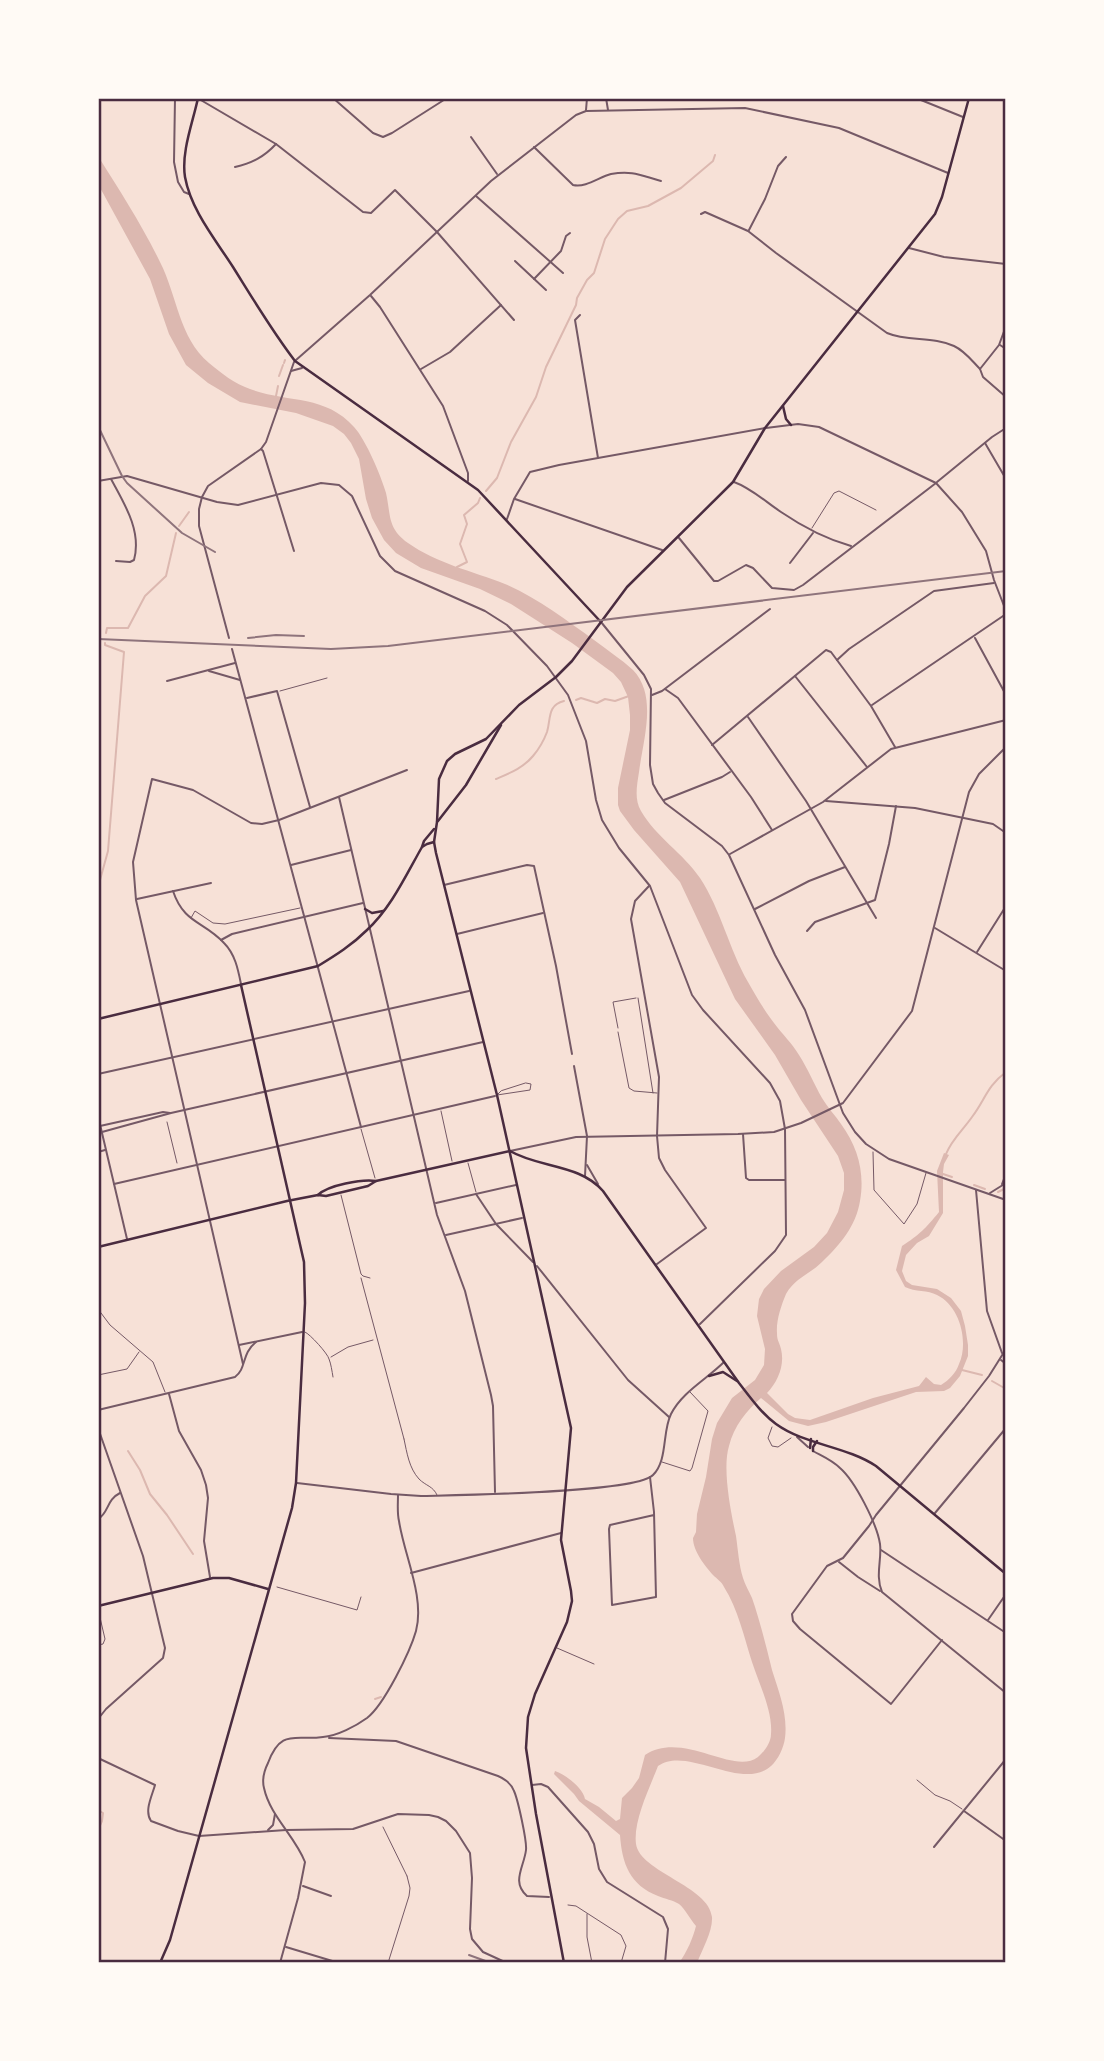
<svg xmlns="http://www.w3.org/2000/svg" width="1104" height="2061" font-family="'PT Sans',sans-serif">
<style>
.water{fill:#dcb8b0}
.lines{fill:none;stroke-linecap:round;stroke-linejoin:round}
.stream{stroke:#dcb8b0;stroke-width:2}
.service{stroke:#755966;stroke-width:1}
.pedestrian{stroke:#755966;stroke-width:1}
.minor{stroke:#755966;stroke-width:2}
.tertiary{stroke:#755966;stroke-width:2}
.secondary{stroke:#4a2c40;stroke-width:2.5}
.primary{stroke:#4a2c40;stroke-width:2.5}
.rail{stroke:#8f747c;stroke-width:2}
.neatline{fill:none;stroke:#4a2c40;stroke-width:2.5}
</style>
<rect width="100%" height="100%" fill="#f7e1d7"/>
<path class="water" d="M98,156C120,191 142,225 160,262C177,295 179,338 209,363C221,373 235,384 250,389C287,403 325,394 354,427C366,440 381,476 386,493C391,515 387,528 408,543C436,563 472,571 505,584C537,598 566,620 594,640C607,650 621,659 633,670C658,696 643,740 639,772C637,785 634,799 641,811C656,837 683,853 700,878C721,910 729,949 748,982C756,996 764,1010 774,1023C782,1034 792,1043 799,1055C808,1069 814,1084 822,1098C828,1108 835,1115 841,1124C858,1147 865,1173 860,1201C856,1226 840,1245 822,1262C810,1274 795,1278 786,1294C781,1306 776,1321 777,1333C777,1341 779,1341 781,1349C785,1365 778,1382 767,1393L788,1414L795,1418L810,1420L873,1398L919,1386L926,1377L934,1384L941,1385C949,1380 956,1373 959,1364C969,1342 960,1306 937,1295C928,1290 915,1292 905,1287L896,1270L902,1246C919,1235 926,1228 939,1212L937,1171L944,1153L949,1155L944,1164L943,1172V1213L929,1236L917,1243L906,1255L902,1271L906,1281L912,1285L937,1289L951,1298L961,1311L965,1326L968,1345V1356L960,1376L950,1388L944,1391L916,1392L826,1422L808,1426L789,1421L761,1398C746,1411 734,1426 729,1446C722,1469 731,1513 736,1536C738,1550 739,1565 743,1578C745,1585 749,1591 752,1598C760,1621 766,1646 772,1670C779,1692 788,1715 785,1738C784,1747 778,1760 771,1766C742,1792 687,1745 658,1766C650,1787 633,1821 636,1844C640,1872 709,1886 712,1917C713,1931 702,1950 697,1963H679C687,1952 693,1938 696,1926C690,1919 685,1909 679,1904C673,1900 665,1899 658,1896C630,1885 622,1864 620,1835L579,1801L574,1794L554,1774L555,1771C566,1775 583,1788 585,1799L599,1807L616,1821L620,1819L622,1798L632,1788L639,1778L645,1755C683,1730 733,1776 758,1757C764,1752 771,1743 771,1734C773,1711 759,1684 752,1662C744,1637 738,1609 724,1587C722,1582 717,1579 713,1575C705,1566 693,1551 693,1538L696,1532L697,1514L706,1477L712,1439L717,1423L732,1398L755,1380L764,1365L765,1349L757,1316L759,1299L764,1289L781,1271L814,1247L827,1233L838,1212L844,1190V1173L838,1156L801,1100L775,1055L735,999L680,882L634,830L620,811L618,805V788L630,730V715L628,697L621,682L613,673L572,643L511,604L480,589L421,568L396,553L384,540L372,518L366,499L359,459L351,443L344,434L333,426L296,413L240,402L208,383L186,365L169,334L150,279L98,184Z"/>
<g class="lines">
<g class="stream">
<polyline points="284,363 285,360"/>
<polyline points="279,376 283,365"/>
<polyline points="276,396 278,386"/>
<polyline points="486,491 497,478 511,442 536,397 546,367 576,305 577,298 587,280 594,273 605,239 618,219 627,211 648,206 681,188 713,161 715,155"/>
<polyline points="179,526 189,512"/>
<polyline points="457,567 467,562 460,544 467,524 464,515 478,503 480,498"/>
<polyline points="106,633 107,628 128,628 145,596 166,576 176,533"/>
<polyline points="576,700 581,698 597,703 605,699 615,701 629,696"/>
<path d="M496,779C510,773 523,768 533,756C539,749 544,740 547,732C551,719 547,705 564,701"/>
<polyline points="98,903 100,880 108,851 124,652 105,645 105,643"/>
<path d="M946,1154C952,1139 963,1130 972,1117C985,1100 987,1086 1006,1072"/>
<polyline points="943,1174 952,1177"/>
<polyline points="974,1185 985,1189"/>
<polyline points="998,1192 1006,1188"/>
<polyline points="962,1370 982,1375"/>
<polyline points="992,1381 1006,1389"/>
<polyline points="128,1451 140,1470 150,1494 167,1515 193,1554"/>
<polyline points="375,1699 381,1697"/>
<polyline points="98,1810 103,1813 102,1821 98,1830"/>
</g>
<g class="service">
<polyline points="812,528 834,493 839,491 876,510"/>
<polyline points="280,691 327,678"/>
<polyline points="191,918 195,911 213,923 225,924 300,908"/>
<polyline points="638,998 653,1093"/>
<polyline points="618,1028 613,1002 636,998"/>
<polyline points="618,1032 629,1088 634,1091 657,1093"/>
<polygon points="526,1083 531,1084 530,1090 497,1095 501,1091"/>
<polyline points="441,1111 452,1161"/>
<polyline points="167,1122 177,1163"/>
<polyline points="873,1152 874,1190 904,1224 917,1204 926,1173"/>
<polyline points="468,1163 476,1192"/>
<polyline points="341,1195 361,1274 363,1276 370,1278"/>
<polyline points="98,1309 110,1325 153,1362 165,1392"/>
<path d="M305,1332C310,1334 328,1354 329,1359C331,1364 332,1371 333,1377"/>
<polyline points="331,1357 348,1347 373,1340"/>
<polyline points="98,1375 127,1369 139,1352"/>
<polyline points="772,1427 768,1438 772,1446 778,1447 791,1438"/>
<path d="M404,1439C407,1453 409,1468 419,1479C426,1486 433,1486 437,1495"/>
<polyline points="662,1462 690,1471 692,1468 708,1411 690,1392"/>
<polyline points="98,1609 105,1639 103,1644 98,1645"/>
<polyline points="557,1648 594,1664"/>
<polyline points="917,1780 935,1795 950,1801 962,1809"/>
<polyline points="383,1827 407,1876"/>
<polyline points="568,1905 576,1906 621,1935 626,1946 621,1963"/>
<polyline points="587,1914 587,1937 592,1963"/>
</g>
<g class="pedestrian">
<polyline points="361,1129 375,1178"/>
<polyline points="361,1278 404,1439"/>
<polyline points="277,1587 357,1610 361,1597"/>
<polyline points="388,1963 409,1896 410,1888 407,1876"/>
</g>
<g class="minor">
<polyline points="175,98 174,162 178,182 184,192 189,194"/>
<polyline points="333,98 373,133 383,137 392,133 447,98"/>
<polyline points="606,98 608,110"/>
<polyline points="916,98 963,117"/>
<polyline points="199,99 276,144 363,212 371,213 395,190 437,232 514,320"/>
<polyline points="586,110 587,98"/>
<polyline points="471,137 497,174"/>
<path d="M534,147L573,185C586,188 599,177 611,174C633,170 642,176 661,181"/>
<path d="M235,167C252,163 264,157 276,144"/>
<polyline points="476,196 563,273"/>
<path d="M701,214L705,212L748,231L776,253L887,333C908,342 933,336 954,346C965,351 972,361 980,369"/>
<polyline points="749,230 765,199 778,166 786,157"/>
<polyline points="909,248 944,257 1006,264"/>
<polyline points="515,261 546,290"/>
<polyline points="534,279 561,251 566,236 570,233"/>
<polyline points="371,296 380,307 443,406 468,473 468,481"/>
<polyline points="580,315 575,320 598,458"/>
<polyline points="1006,326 999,345 980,369 983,377 1006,397"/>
<polyline points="1000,345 1006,349"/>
<polyline points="296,360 370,295 491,181 576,115 586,111 745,108 839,128 948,173"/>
<polyline points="421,369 450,352 501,305"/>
<polyline points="985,443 1006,479"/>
<polyline points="261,449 263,451 294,551"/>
<path d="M111,479C124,503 142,531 134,560L130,562L116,561"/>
<path d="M734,482C751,488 766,502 781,512C803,527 826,539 851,546"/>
<polyline points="515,499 662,550"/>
<polyline points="507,519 514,499 530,472 559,465 765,428"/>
<polyline points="679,538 714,581 718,581 746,565 753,568 772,588 794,590 803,585 936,483"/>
<polyline points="790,563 813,533"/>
<polyline points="975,638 1006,695"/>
<polyline points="837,660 849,649 934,591 994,583"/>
<polyline points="209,671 240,680"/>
<polyline points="795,676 867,767"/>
<polyline points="167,681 235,663"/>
<polyline points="665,689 678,698 751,797 772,830"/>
<polyline points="652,695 662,691 770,609"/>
<polyline points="247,698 277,691 310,807"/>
<polyline points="872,705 1006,614"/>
<polyline points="748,717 806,801 876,918"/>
<polyline points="712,745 826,650 831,652 871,706 895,747"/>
<polyline points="339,797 437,1215 465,1291 491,1395 493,1406 495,1492"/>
<polyline points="664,800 722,777 730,772"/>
<polyline points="826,801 915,808 993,824 1006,833"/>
<polyline points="730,854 823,802 891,749 1006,720"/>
<polyline points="291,865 351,850"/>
<polyline points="444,885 527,865 534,866 556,966 572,1054"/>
<polyline points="649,886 635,901 631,919 659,1077 657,1136 659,1158 665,1170 706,1228 657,1264"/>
<path d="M173,891C184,924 204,921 224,943C235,954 238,969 241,984"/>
<polyline points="137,899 211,883"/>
<polyline points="755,909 809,881 845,867"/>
<polyline points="807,931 815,922 875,900 889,844 896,806"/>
<polyline points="457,934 543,913"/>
<polyline points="221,940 232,934 363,903"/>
<polyline points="977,952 1006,906"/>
<polyline points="574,1066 587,1136 585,1176"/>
<polyline points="100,1126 163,1112 170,1113"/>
<polyline points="102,1132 171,1113 483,1042"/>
<polyline points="743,1134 746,1178 749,1180 785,1180"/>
<polyline points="98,1152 105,1150"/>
<polyline points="587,1165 598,1184"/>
<polyline points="1002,1184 1006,1174"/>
<polyline points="976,1190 987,1311 1002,1353"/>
<polyline points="990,1193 1006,1183"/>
<polyline points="476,1194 496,1224 533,1262"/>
<polyline points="436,1203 516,1185"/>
<polyline points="446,1235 522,1218"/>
<polyline points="537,1266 628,1380 669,1417"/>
<polyline points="239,1345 302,1332"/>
<polyline points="1001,1360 1006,1364"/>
<polyline points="243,1364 136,900 133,862 152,779 193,790 251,823 262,824 279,820 407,770"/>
<polyline points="169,1394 179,1431 201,1470 206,1485 208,1498 204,1541 210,1577"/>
<path d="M98,1410L235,1377C247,1368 241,1354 256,1342"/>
<polyline points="98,1428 143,1556 165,1648 163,1658 106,1709 98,1719"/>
<polyline points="797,1437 808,1447"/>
<path d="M813,1451C822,1456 832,1460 840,1468C855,1481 877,1524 880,1544C882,1560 875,1575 882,1592L1006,1693"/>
<polyline points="650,1477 654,1512 656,1597 612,1605 609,1529 610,1525 654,1515"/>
<path d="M98,1519C109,1513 106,1500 120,1493"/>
<polyline points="881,1550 1006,1633"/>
<polyline points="839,1562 858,1577 880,1591"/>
<polyline points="411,1573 561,1533"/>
<polyline points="988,1620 1006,1594"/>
<polyline points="942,1640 891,1704 800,1629 793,1621 792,1614 827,1566 843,1558 869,1526 876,1515 964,1408 989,1376 1006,1349"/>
<path d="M329,1738L396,1741L498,1776C505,1779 511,1783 514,1791C518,1800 527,1841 526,1850C524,1867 511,1882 527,1896L549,1897"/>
<path d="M98,1758L155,1785C152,1796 144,1811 151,1821L178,1831L199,1836L286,1830L353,1829L398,1814L429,1815L438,1817L446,1821L456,1831L470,1853L472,1878L470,1929L472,1939L483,1952L507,1963"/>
<polyline points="532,1785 541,1784 548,1787 588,1832 594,1844 599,1869 607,1882 663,1917 668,1929 665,1963"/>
<polyline points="964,1811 1006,1841"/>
<polyline points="268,1830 273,1825 275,1814"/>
<polyline points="934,1847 1006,1759"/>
<polyline points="303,1886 331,1896"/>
<polyline points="286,1947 339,1963"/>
<path d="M280,1963L298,1898L305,1862C295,1836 270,1816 264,1788C262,1780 264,1771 268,1763C281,1728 295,1741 323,1737C337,1736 356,1726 367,1718C384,1705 410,1652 416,1631C425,1597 404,1555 399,1521C397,1513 398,1504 398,1495"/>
</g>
<g class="tertiary">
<polyline points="291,371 302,368"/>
<polyline points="766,428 798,424 819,427 936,483 962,512 986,551 994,580 1006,611"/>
<polyline points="98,481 127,476 217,502 238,505 321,483 339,485 352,496 380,556 395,571 485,611 507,625 547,666 568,695 586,741 596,800 602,820 619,848 650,886 692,995 703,1010 770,1083 780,1101 785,1129 786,1235 775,1251 700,1324"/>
<polyline points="937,482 992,437 1006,428"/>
<polyline points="601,622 644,675 651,689 650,765 653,784 658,793 665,803 722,846 729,855 775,955 805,1010 843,1113 855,1132 866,1144 889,1159 1006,1200"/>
<polyline points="229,638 199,526 199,509 202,497 208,486 261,449 266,442 294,362"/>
<polyline points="232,649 361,1127"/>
<polyline points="935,928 1006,971"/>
<polyline points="98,1074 469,991"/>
<polyline points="98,1116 127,1239"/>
<polyline points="510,1151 576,1137 738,1134 774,1132 801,1123 843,1103 912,1011 969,792 979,774 1006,747"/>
<polyline points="114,1184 495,1096"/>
<path d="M297,1483L391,1494L421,1496C456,1495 636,1493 653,1475C668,1460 662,1432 671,1414C682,1392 707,1379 724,1362"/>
<polyline points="935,1513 1006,1428"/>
</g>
<g class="secondary">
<path d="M198,98C193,122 181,152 185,177C191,210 215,239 233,267C253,299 272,331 295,361L478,490L600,621"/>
<polyline points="783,406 786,419 791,425"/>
<polyline points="438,821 466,785 501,725"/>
<polyline points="422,847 427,844 434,842"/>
<polyline points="365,909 372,913 383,911"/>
<path d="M98,1019L318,966C336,955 352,945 367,930C391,908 406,875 422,847L424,841L434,829"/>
<polyline points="98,1606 213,1578 229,1578 268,1589"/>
<polyline points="160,1963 170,1940 292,1508 296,1483 305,1303 304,1262 241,985"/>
<polyline points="564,1963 536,1814 526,1748 528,1717 535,1694 567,1622 572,1601 571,1591 561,1540 571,1428 497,1095 436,853 434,842 437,822 439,779 447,761 455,754 486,739 519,705 556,677 572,661 627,587 733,482 765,428 935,214 942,197 969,98"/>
</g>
<g class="primary">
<path d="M318,1195C328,1185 362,1179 376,1181L510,1151C539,1168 580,1164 603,1191L739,1383C750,1397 761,1413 776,1424C805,1445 846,1446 876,1466L1006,1574"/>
<polyline points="98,1247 287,1201 318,1195 326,1196 368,1186 376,1181"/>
<polyline points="709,1376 723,1372 737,1381"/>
<polyline points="810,1448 811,1439"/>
<polyline points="813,1451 813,1447 817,1441"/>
</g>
<g class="rail">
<polyline points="98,426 122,476 127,483 182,533 215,552"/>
<polyline points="248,638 276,635 304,636"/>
<polyline points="98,639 331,649 388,646 1006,571"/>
<polyline points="469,1955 491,1963"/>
</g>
</g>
<rect width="1104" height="2061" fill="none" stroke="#fffaf5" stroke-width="200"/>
<rect x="100" y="100" width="904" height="1861" class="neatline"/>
</svg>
